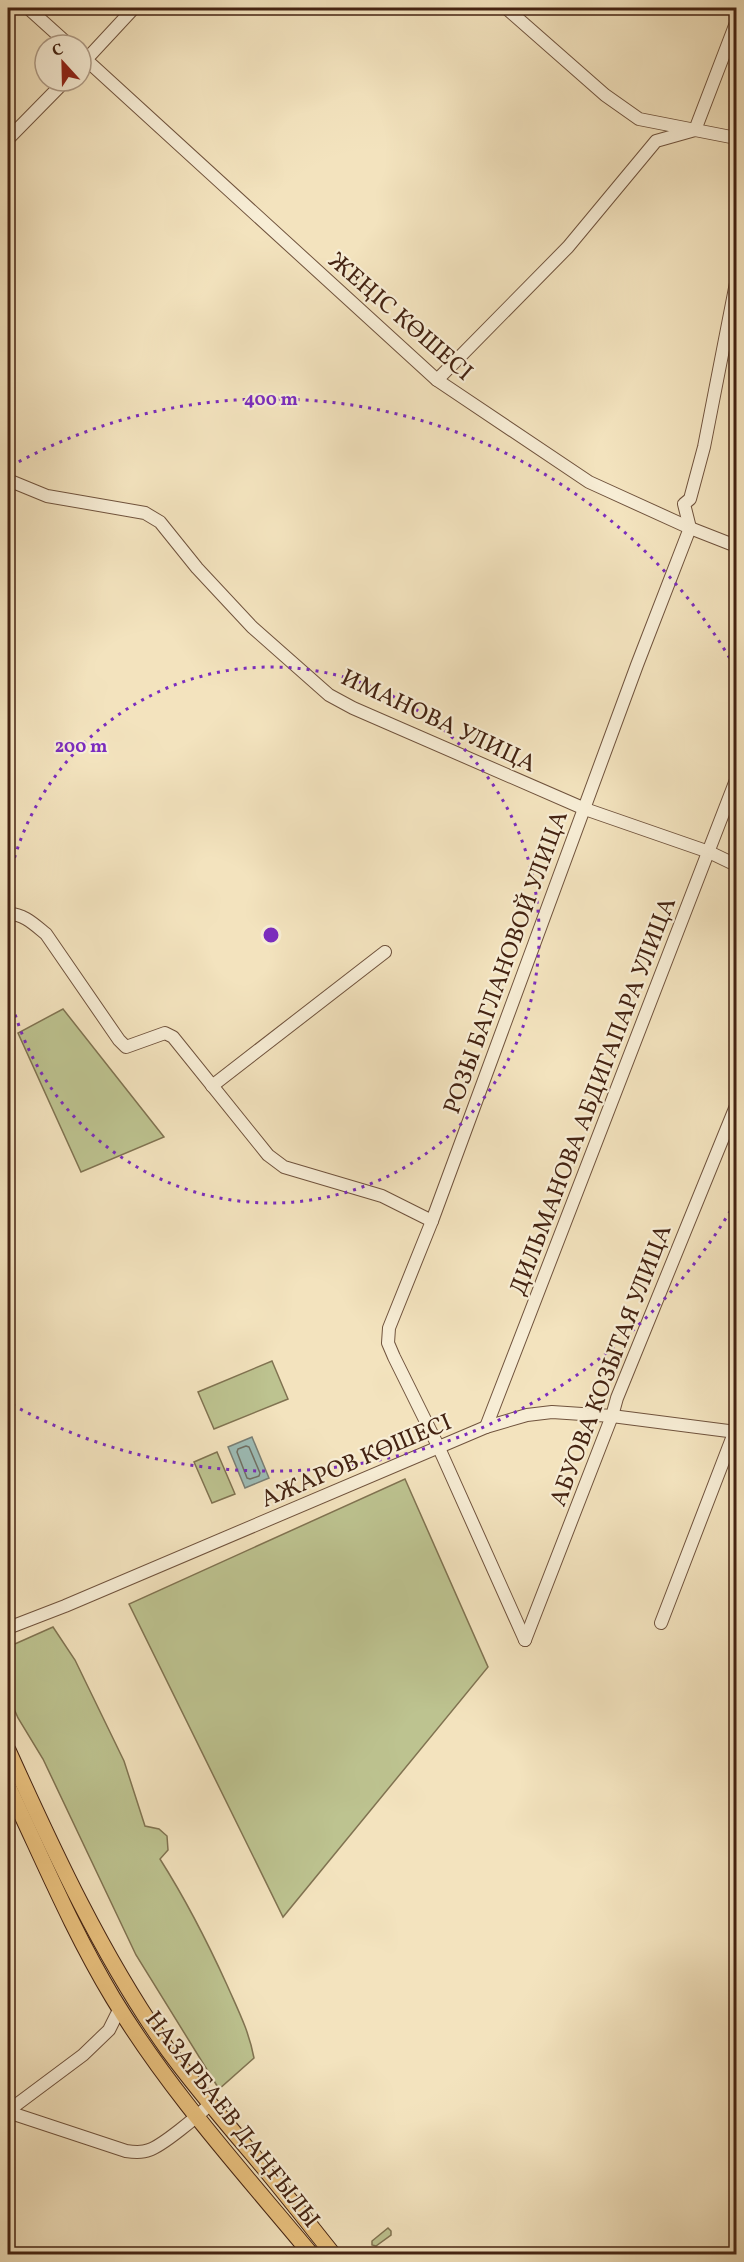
<svg xmlns="http://www.w3.org/2000/svg" width="744" height="2262" font-family="Vollkorn,serif">
<style>
.green{fill:#bdc390;stroke:#807351;stroke-width:1.5}
.water{fill:#9dbdb7;stroke:#797f75;stroke-width:1.5}
.lines{fill:none;stroke-linecap:round;stroke-linejoin:round}
.shore{stroke:#707064;stroke-width:1.5}
.minor-casing{stroke:#70533d;stroke-width:14}
.major-casing{stroke:#442312;stroke-width:17}
.minor{stroke:#f7edd5;stroke-width:12}
.major{stroke:#eac27f;stroke-width:15}
.ring{fill:none;stroke:#7b2cbf;stroke-width:3;stroke-dasharray:3 6}
.labels{text-anchor:middle;stroke-width:4.5;stroke-linejoin:round;paint-order:stroke}
.street-label{font-size:24px;fill:#442312;stroke:#f7edd5}
.centre{fill:#7b2cbf;stroke:#f7edd5;stroke-width:3}
.ring-label{font-size:18px;text-anchor:middle;font-weight:bold;fill:#7b2cbf;stroke:#f7edd5;stroke-width:4.5;stroke-linejoin:round;paint-order:stroke}
</style>
<rect width="100%" height="100%" fill="#f3e3be"/>
<filter id="stains"><feTurbulence type="fractalNoise" baseFrequency=".00333" numOctaves="4"/><feColorMatrix values="0 0 0 0 .2 0 0 0 0 .09 0 0 0 0 .02 0 0 0 .5 -.17"/></filter>
<radialGradient id="worn" r=".72"><stop offset=".6" stop-color="#630" stop-opacity="0"/><stop offset="1" stop-color="#630" stop-opacity=".3"/></radialGradient>
<g class="green">
<polygon points="63,1009 164,1137 81,1172 18,1033"/>
<polygon points="272,1361 288,1399 214,1429 198,1392"/>
<polygon points="217,1452 235,1494 212,1503 194,1462"/>
<polygon points="405,1479 488,1667 283,1917 129,1604"/>
<path d="M53,1627L75,1660L124,1761L145,1826L159,1829L167,1836L168,1850L160,1859C186,1900 207,1941 227,1985C238,2010 249,2031 254,2058L219,2089L136,1955L43,1759L18,1718L8,1695V1647Z"/>
<polygon points="388,2228 391,2231 391,2235 376,2246 372,2245 372,2241"/>
</g>
<polygon class="water" points="252,1437 269,1478 245,1488 228,1447"/>
<g class="lines">
<polygon class="shore" points="246,1446 249,1447 260,1473 259,1476 250,1479 247,1478 237,1452 238,1449"/>
<defs>
<g id="minor">
<polyline points="28,8 69,45"/>
<polyline points="506,8 605,95 639,119 736,138"/>
<polyline points="81,55 437,380 589,482 690,528 736,546"/>
<polyline points="82,64 134,8"/>
<polyline points="8,139 65,81"/>
<polyline points="437,380 568,247 656,141 695,130 736,23"/>
<polyline points="8,480 47,496 145,513 160,522 197,568 252,627 329,695 353,708 585,809 709,852 736,865"/>
<path d="M8,914C23,913 35,925 46,934L119,1040L126,1047L165,1033L173,1037L268,1155L284,1167L382,1196L432,1221"/>
<polyline points="212,1086 385,952"/>
<polyline points="486,1427 736,780"/>
<polyline points="661,1623 736,1428"/>
<polyline points="8,1628 65,1606 486,1427 527,1415 552,1412 612,1416 736,1432"/>
<polyline points="525,1640 439,1448 394,1357 388,1343 389,1328 432,1221 637,665 690,528 684,504 690,499 704,447 736,283"/>
<polyline points="525,1640 612,1416 617,1398 736,1106"/>
<polyline points="8,2111 83,2055 109,2030 120,2008"/>
<path d="M8,2112L126,2151C133,2152 142,2153 149,2150C162,2146 198,2116 209,2105"/>
<polyline points="735,2254 736,2253"/>
</g>
<g id="major">
<path d="M8,1750C54,1852 103,1958 168,2050C193,2084 220,2116 248,2149C277,2183 305,2219 333,2254"/>
<path d="M8,1786C42,1857 72,1930 113,1998C169,2091 243,2172 311,2254"/>
</g>
</defs>
<use href="#minor" class="minor-casing"/>
<use href="#major" class="major-casing"/>
<use href="#minor" class="minor"/>
<use href="#major" class="major"/>
</g>
<g class="ring">
<path d="M8 884A268 268 0 1 1 8 986"/>
<path d="M735 1203A536 536 0 0 1 11 1404M11 466A536 536 0 0 1 735 667"/>
</g>
<g class="labels">
<g class="street-label">
<text transform="translate(401 316) rotate(41)" y="8">ЖЕҢІС КӨШЕСІ</text>
<text transform="translate(439 720) rotate(25)" y="8">ИМАНОВА УЛИЦА</text>
<text transform="translate(505 962) rotate(-70)" y="8">РОЗЫ БАГЛАНОВОЙ УЛИЦА</text>
<text transform="translate(592 1096) rotate(-69)" y="8">ДИЛЬМАНОВА АБДИГАПАРА УЛИЦА</text>
<text transform="translate(610 1365) rotate(-69)" y="8">АБУОВА КОЗЫТАЯ УЛИЦА</text>
<text transform="translate(356 1460) rotate(-23)" y="8">АЖАРОВ КӨШЕСІ</text>
<text transform="translate(233 2119) rotate(52)" y="8">НАЗАРБАЕВ ДАҢҒЫЛЫ</text>
</g>
</g>
<circle cx="271" cy="935" r="9" class="centre"/>
<g class="ring-label">
<text x="271" y="405">400 m</text>
<text x="81" y="752">200 m</text>
</g>
<rect width="744" height="2262" fill="none" stroke="#f3e3be" stroke-width="30"/>
<rect x="9" y="9" width="726" height="2244" fill="none" stroke="#442312" stroke-width="3"/>
<rect x="15" y="15" width="714" height="2232" fill="none" stroke="#442312" stroke-width="1.5"/>
<g transform="translate(63 63) rotate(338)"><circle r="28" fill="#f7edd5" stroke="#af9c87" stroke-width="1.5"/>
<path d="M0-4.5L10 22L0 15L-10 22Z" fill="#8f2418"/>
<text y="-9" font-size="16" font-weight="bold" text-anchor="middle" fill="#442312">С</text>
</g>
<rect width="100%" height="100%" filter="url(#stains)"/>
<rect width="100%" height="100%" fill="url(#worn)"/>
</svg>
